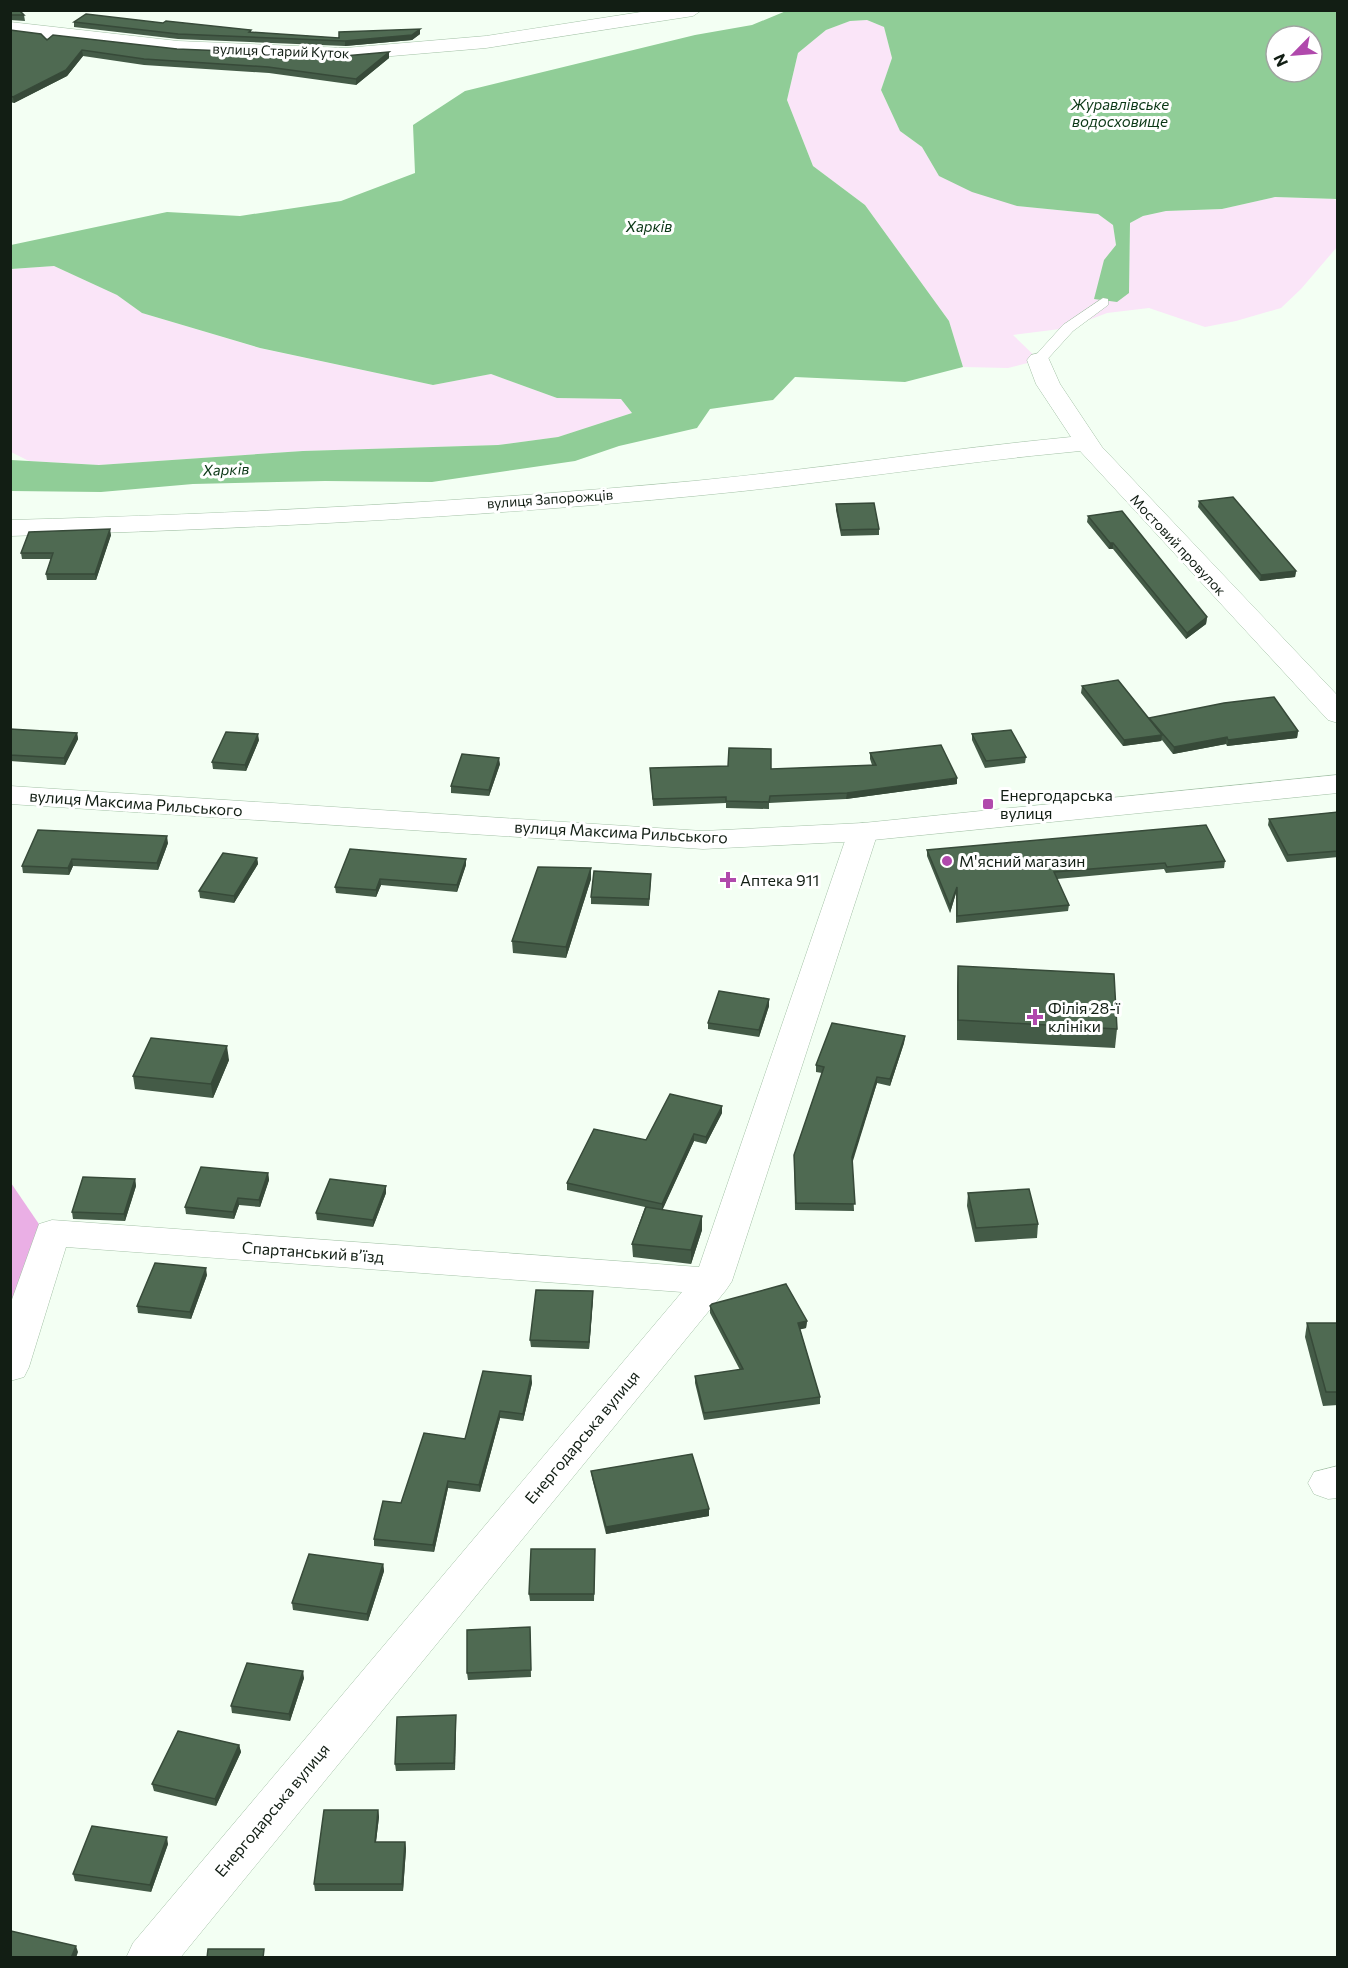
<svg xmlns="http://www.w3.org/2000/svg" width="1348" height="1968" font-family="Commissioner,sans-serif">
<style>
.green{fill:#fae5f8}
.forest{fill:#eaafe5}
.water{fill:#90cd97;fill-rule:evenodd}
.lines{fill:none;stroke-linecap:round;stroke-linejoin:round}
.service-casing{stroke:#a3c1a6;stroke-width:1}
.minor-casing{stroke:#a3c1a6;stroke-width:1}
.secondary-casing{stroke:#a3c1a6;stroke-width:1}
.service{fill:#fff;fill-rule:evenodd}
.minor{fill:#fff;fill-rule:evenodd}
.secondary{fill:#fff;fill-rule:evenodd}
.wall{fill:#445b47}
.shaded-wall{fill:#374a39}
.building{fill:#4f6a52;stroke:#374a39;stroke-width:1.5}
.poi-dot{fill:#b049ac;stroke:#fff;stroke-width:2}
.labels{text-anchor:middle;stroke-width:6;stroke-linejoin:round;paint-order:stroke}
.far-street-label{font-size:14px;fill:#121e14;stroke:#fff}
.far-water-label{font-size:15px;font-style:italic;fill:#0a3715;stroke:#fff}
.poi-label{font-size:16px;fill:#121e14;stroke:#fff;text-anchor:start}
.street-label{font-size:16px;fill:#121e14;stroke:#fff}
</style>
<rect width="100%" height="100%" fill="#f3fff3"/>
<g class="green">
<polygon points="867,20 884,27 892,58 881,90 900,131 922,147 939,176 1017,206 1098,214 1113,225 1116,245 1104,260 1129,293 1130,223 1143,216 1166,211 1222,209 1275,197 1333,199 1337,201 1337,247 1301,289 1281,308 1236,321 1205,327 1149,308 1107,313 1068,328 1013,335 1039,360 1008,368 963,367 949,321 865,205 813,166 787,100 798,53 826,30 850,21"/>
<polygon points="54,266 117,295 142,313 259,348 433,385 491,374 557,398 621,399 632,413 558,437 498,445 303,451 99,465 29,461 11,452 11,269"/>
</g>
<polygon class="forest" points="11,1183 43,1230 11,1334"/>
<path class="water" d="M786,11H1337V199L1275,197L1222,209L1166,211L1143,216L1130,223L1129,293L1117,302L1094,299L1104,260L1116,245L1113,225L1098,214L1017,206L972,192L939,176L922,147L900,131L881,90L892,58L884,27L867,20L850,21L826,30L798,53L787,100L813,166L865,205L949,321L963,367L905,382L795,377L773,400L710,409L697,428L619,446L575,461L432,482L325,481L193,484L101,492L11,491V460L99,465L303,451L498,445L558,437L632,413L621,399L557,398L491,374L433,385L260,348L142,313L117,295L54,266L11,269V245L167,212L240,216L341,201L415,173L413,125L465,91L695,35L752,25ZM1276,36H1312V72H1276Z"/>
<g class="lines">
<defs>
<polygon id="service" points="1103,298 1108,299 1108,305 1073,331 1044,363 1034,363 1034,357 1063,325"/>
<g id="minor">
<polygon points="654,10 702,10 693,16 486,48 345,60 178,53 10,34 10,22 178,41 345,48 486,36"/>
<path d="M1039,353L1047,355L1060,384L1102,447L1338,696V723L1328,720L1080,451C951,463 823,484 694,496C467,518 239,529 10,536V520C239,514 466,502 694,481C820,469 945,449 1071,437L1036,384L1027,360L1031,355Z"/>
<polygon points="863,823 874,825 878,832 732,1281 726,1290 180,1958 126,1958 133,1943 682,1292 66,1247 29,1367 24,1377 10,1381 10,1305 39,1224 52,1220 699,1267 848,832 852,825"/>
<polygon points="1338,1466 1338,1498 1328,1499 1314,1494 1308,1483 1314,1472"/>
</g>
<polygon id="secondary" points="1338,775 1338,793 863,841 703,849 10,804 10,786 703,831 863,823"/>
</defs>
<use href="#service" class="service-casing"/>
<use href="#minor" class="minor-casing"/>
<use href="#secondary" class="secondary-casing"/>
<use href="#service" class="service"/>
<use href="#minor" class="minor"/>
<use href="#secondary" class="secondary"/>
</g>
<g class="wall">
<polygon points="10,10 24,15 25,21 10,20"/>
<polygon points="74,22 163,23 251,30 251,32 339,38 420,34 412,40 345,46 178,39 74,27"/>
<polygon points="10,30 47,40 177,49 389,58 356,85 269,73 144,65 83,56 67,76 14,103 10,102"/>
<polygon points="1199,501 1296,571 1295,577 1260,581 1198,507"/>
<polygon points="836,504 879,529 879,535 841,536 836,510"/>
<polygon points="1088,516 1207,617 1206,624 1186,639 1113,549 1109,549 1087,522"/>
<polygon points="111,535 96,580 47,580 46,574 51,559 22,559 21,553"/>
<polygon points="1082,686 1149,718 1298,731 1297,738 1227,746 1226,744 1173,754 1162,740 1161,741 1123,746 1081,693"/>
<polygon points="10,729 77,733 78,739 65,765 10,761"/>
<polygon points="972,734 1026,757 1025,763 985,768 972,740"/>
<polygon points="259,740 246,771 213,769 212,762"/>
<polygon points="870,753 957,784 846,799 769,803 769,809 726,808 726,803 653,806 650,768 771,769 872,765 870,759"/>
<polygon points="500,764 489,796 451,793 451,786"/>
<polygon points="1338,812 1338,857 1287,862 1268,825 1269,819"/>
<polygon points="168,843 158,870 73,866 69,875 23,873 22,866"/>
<polygon points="927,850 1225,861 1224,868 1166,873 1164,869 1057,879 1069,905 1068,911 956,923 956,893 950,913 927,856"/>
<polygon points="257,858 258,864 234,903 200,898 199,891"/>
<polygon points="466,859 466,865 457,892 381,885 376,897 336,893 335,887"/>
<polygon points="591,868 591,879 566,958 513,953 512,941"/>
<polygon points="651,880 649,906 591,904 591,897"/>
<polygon points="958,966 1117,1029 1115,1048 957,1040 957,986"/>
<polygon points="769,999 769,1006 759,1037 708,1029 708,1023"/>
<polygon points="905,1036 904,1043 890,1086 877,1083 852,1161 854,1211 795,1210 794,1155 822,1073 816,1072 816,1065"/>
<polygon points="229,1060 213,1098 135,1089 133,1076"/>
<polygon points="722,1113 706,1144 694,1141 662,1210 702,1230 691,1264 633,1257 632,1244 645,1207 567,1190 567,1183 646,1140"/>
<polygon points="268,1173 269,1180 260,1207 239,1205 234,1219 186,1214 185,1207"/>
<polygon points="135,1179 136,1186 125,1221 73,1219 72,1212"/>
<polygon points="386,1193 373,1227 317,1220 316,1213"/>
<polygon points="968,1193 1038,1224 1037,1238 975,1242 967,1206"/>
<polygon points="207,1275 191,1319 138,1313 137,1306"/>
<polygon points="593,1298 589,1349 531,1347 530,1340"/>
<polygon points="710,1306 807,1321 806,1328 800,1329 820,1397 820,1404 704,1420 695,1383 695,1376 740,1370 710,1313"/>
<polygon points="1307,1323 1338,1323 1338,1405 1323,1406 1305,1337"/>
<polygon points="531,1376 532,1383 523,1421 500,1418 480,1492 448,1488 434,1552 374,1546 374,1539 401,1503"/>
<polygon points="591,1471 709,1509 709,1516 606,1534 592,1478"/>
<polygon points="595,1549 594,1601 530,1601 529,1594"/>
<polygon points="383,1564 384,1571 368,1621 293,1610 292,1603"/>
<polygon points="530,1627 531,1677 468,1680 467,1673"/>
<polygon points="304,1678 290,1721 232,1713 231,1706"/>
<polygon points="456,1722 455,1770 396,1771 395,1764"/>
<polygon points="239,1745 241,1752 216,1806 154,1791 152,1784"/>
<polygon points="378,1810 379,1817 376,1842 405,1842 406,1849 403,1891 315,1891 314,1884"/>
<polygon points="168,1844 151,1892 75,1881 73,1874"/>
</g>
<g class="shaded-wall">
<polygon points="420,29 420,34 412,40 345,46 345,41"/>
<polygon points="82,50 83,56 67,76 14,103 13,97"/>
<polygon points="389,52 389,58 356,85 356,79"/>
<polygon points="110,529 111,535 96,580 95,574"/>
<polygon points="1110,543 1113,543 1113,549 1109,549"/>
<polygon points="1296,571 1295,577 1260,581 1261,575"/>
<polygon points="1207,617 1206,624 1186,639 1187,633"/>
<polygon points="1298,731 1297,738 1227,746 1228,740"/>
<polygon points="77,733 78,739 65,765 64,758"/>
<polygon points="258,734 259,740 246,771 245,765"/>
<polygon points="1162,735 1161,741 1123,746 1124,740"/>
<polygon points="1227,737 1226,744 1173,754 1174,747"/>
<polygon points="499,758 500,764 489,796 489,790"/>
<polygon points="957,778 957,784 846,799 847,793"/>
<polygon points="167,836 168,843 158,870 157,863"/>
<polygon points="257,858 258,864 234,903 234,896"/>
<polygon points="72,859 73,866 69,875 68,868"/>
<polygon points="466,859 466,865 457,892 457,885"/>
<polygon points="591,868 591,879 566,958 566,947"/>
<polygon points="380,879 381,885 376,897 376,890"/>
<polygon points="957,887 956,893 950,913 950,906"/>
<polygon points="769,999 769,1006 759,1037 759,1030"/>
<polygon points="905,1036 904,1043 890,1086 890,1079"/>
<polygon points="227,1046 229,1060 213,1098 211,1084"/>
<polygon points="877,1077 877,1083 852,1164 852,1157"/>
<polygon points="722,1106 722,1113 706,1144 706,1137"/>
<polygon points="694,1134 694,1141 662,1211 662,1204"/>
<polygon points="268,1173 269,1180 260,1207 259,1200"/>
<polygon points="135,1179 136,1186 125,1221 124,1214"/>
<polygon points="386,1186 386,1193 373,1227 373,1220"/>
<polygon points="238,1198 239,1205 234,1219 233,1212"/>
<polygon points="702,1216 702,1230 691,1264 691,1250"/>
<polygon points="206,1268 207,1275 191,1319 190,1312"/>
<polygon points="593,1291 593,1298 589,1349 589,1342"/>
<polygon points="807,1321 806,1328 798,1330 798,1323"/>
<polygon points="531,1376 532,1383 523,1421 523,1414"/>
<polygon points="500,1411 500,1418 480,1492 479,1485"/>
<polygon points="448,1481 448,1488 434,1552 433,1545"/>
<polygon points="709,1509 709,1516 606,1534 606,1527"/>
<polygon points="383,1564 384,1571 368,1621 367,1614"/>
<polygon points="303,1671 304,1678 290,1721 289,1714"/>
<polygon points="456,1715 456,1722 455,1770 454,1763"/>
<polygon points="239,1745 241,1752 216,1806 215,1799"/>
<polygon points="378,1810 379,1817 375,1849 375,1842"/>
<polygon points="167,1837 168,1844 151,1892 150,1885"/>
<polygon points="405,1842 406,1849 403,1891 402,1884"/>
<polygon points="76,1946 78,1952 76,1958 71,1958"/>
</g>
<g class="building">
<polygon points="10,10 19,10 24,15 10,15"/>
<polygon points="86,14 163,23 166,21 251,30 249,32 339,38 339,32 420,29 412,35 345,41 178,34 74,22"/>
<polygon points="10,30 41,34 47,40 53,35 177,49 344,56 389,52 356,79 268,67 144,59 82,50 66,70 13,97 10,96"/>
<polygon points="1233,497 1296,571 1261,575 1199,501"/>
<polygon points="874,503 879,529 841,530 836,504"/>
<polygon points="1122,511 1207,617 1187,633 1113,543 1110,543 1088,516"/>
<polygon points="110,529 95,574 46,574 53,553 21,553 29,532"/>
<polygon points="1118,680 1162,735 1124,740 1082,686"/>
<polygon points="1274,697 1298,731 1228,740 1227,737 1174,747 1149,718 1224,703"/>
<polygon points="10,729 77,733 64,758 10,755"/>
<polygon points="1011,730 1026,757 986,761 972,734"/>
<polygon points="226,732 258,734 245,765 212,762"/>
<polygon points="941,745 957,778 847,793 770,796 769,802 726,801 726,797 653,799 650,768 728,766 729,748 771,749 771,769 876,765 870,753"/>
<polygon points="462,754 499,758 489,790 451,786"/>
<polygon points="1338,812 1338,851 1288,855 1269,819"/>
<polygon points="1206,825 1225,861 1167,867 1165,863 1054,872 1069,905 957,916 957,887 950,906 927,850"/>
<polygon points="38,830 167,836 157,863 72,859 68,868 22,866"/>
<polygon points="350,849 466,859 457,885 380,879 376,890 335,887"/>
<polygon points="223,853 257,858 234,896 199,891"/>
<polygon points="538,867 591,868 566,947 512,941"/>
<polygon points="594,871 651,874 649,899 591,897"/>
<polygon points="958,966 1114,974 1117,1029 958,1020"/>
<polygon points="719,991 769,999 759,1030 708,1023"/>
<polygon points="832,1023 905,1036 890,1079 877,1077 852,1157 855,1204 796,1203 794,1155 824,1067 816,1065"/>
<polygon points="151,1038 227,1046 211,1084 133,1076"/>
<polygon points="670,1094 722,1106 706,1137 694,1134 662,1204 567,1183 594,1129 646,1140"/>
<polygon points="201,1167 268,1173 259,1200 238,1198 233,1212 185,1207"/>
<polygon points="83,1177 135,1179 124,1214 72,1212"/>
<polygon points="330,1179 386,1186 373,1220 316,1213"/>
<polygon points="1029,1189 1038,1224 976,1228 968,1193"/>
<polygon points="646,1207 702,1216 691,1250 632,1244"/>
<polygon points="155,1263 206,1268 190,1312 137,1306"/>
<polygon points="786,1284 807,1321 798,1323 820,1397 704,1413 695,1376 743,1369 710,1306 712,1304"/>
<polygon points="536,1290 593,1291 589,1342 530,1340"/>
<polygon points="1307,1323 1338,1323 1338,1392 1326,1392"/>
<polygon points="483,1371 531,1376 523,1414 500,1411 479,1485 448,1481 433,1545 374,1539 383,1501 401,1503 424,1433 465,1439"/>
<polygon points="692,1454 709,1509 606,1527 591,1471"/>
<polygon points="531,1549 595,1549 594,1594 529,1594"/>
<polygon points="309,1554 383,1564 367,1614 292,1603"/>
<polygon points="530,1627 531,1670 467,1673 467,1630"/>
<polygon points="247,1663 303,1671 289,1714 231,1706"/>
<polygon points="456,1715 454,1763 395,1764 397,1717"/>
<polygon points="178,1731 239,1745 215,1799 152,1784"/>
<polygon points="324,1810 378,1810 375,1842 405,1842 402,1884 314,1884"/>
<polygon points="92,1826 167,1837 150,1885 73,1874"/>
<polygon points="10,1931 11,1931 76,1946 71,1958 10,1958"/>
<polygon points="208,1949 264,1949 263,1958 207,1958"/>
</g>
<g class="poi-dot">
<rect x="982" y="798" width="12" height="12" rx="3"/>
<circle cx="947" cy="861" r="6"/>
<path d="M725 871h6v6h6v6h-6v6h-6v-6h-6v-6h6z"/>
<path d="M1032 1008h6v6h6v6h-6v6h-6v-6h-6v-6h6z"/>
</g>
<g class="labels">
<g class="far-street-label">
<text transform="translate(281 51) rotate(2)" y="5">вулиця Старий Куток</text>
<text transform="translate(550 499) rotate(-4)" y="5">вулиця Запорожців</text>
<text transform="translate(1178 545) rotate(47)" y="5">Мостовий провулок</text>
</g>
<g class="far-water-label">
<text x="1120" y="110">Журавлівське<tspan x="1120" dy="17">водосховище</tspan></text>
<text x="649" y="232">Харків</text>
<text transform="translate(226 470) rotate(-2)" y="5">Харків</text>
</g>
<g class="poi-label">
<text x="1000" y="801">Енергодарська<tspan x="1000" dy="18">вулиця</tspan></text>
<text x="959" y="867">М'ясний магазин</text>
<text x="740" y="886">Аптека 911</text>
<text x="1048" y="1014">Філія 28-ї<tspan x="1048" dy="18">клініки</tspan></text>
</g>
<g class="street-label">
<text transform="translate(136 803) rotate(4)" y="6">вулиця Максима Рильського</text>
<text transform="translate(621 832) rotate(3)" y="6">вулиця Максима Рильського</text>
<text transform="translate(313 1252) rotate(4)" y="6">Спартанський в’їзд</text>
<text transform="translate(582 1437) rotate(-50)" y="6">Енергодарська вулиця</text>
<text transform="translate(272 1810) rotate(-50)" y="6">Енергодарська вулиця</text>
</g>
</g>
<rect width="1348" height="1968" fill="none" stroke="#121e14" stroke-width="24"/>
<g transform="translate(1294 54) rotate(245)"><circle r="28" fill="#ffffff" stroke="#a0a5a1" stroke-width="1.5"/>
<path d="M0-4.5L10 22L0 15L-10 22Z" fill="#b049ac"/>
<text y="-9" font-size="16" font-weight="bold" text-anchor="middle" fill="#121e14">N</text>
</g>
</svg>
